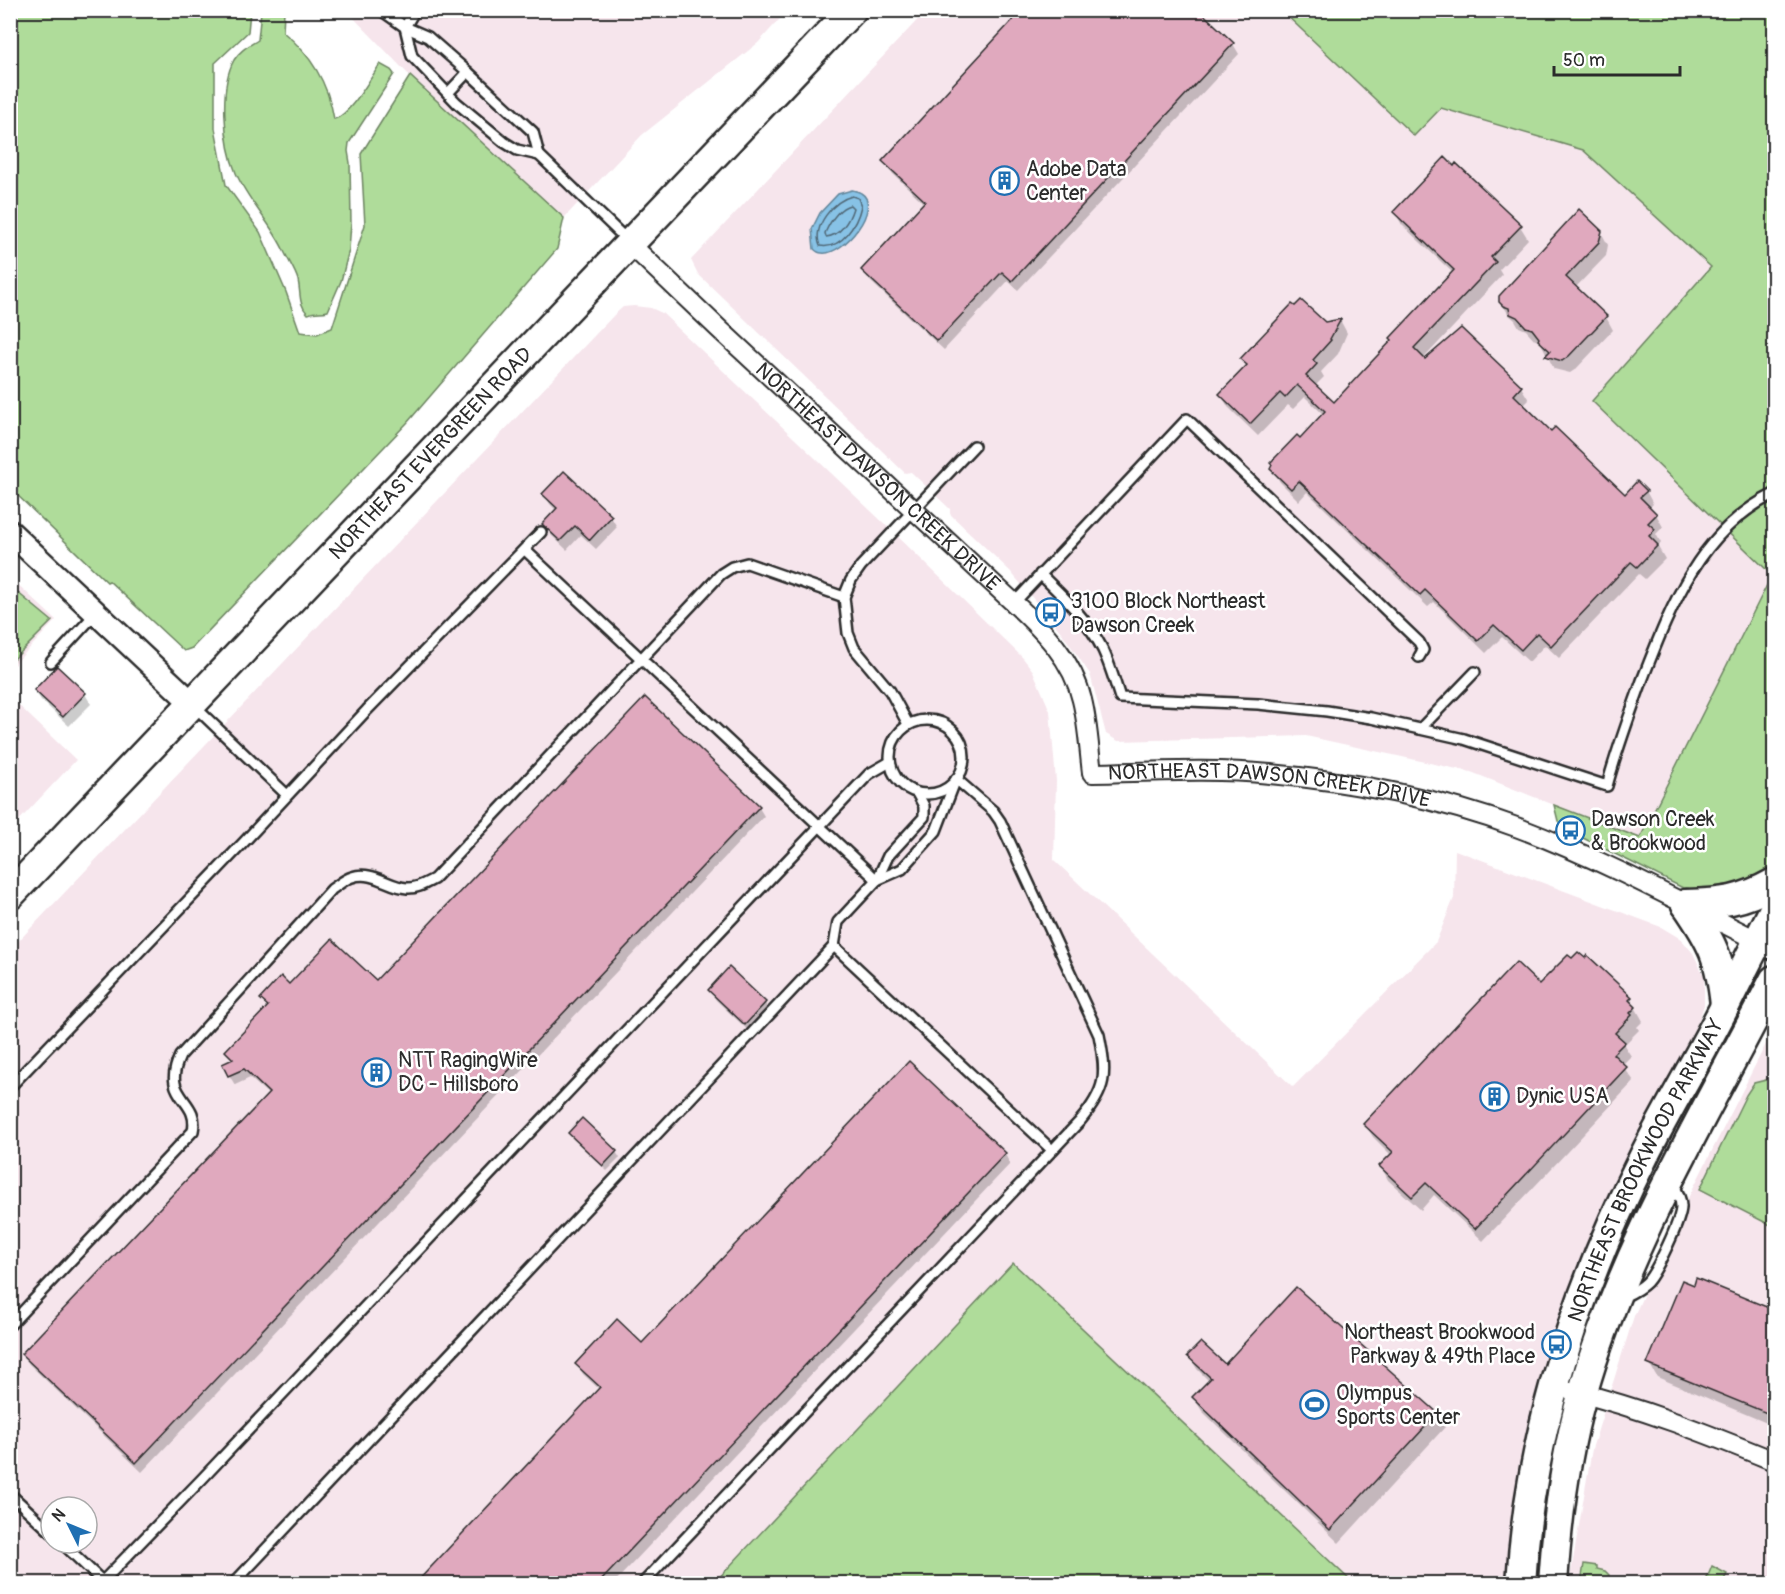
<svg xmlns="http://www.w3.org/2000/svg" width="1785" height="1594" font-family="Pangolin,sans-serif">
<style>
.built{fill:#f6e5ec;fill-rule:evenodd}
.green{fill:#afdc9a;stroke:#6d8462;stroke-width:1.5}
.water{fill:#87c2e6;stroke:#62869b;stroke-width:1.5}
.shadow{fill:#0003}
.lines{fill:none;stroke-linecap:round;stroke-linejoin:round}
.shore{stroke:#506776;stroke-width:1.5}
.building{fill:#e0a9be;stroke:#2b2b2b;stroke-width:1.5}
.service-casing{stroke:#2b2b2b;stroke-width:14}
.minor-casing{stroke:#2b2b2b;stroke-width:22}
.tertiary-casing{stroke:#2b2b2b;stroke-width:27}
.primary-casing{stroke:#2b2b2b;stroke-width:33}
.service{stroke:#fff;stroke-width:9}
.minor{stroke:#fff;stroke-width:18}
.tertiary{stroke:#fff;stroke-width:22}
.primary{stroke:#fff;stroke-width:28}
.labels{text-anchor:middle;stroke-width:5;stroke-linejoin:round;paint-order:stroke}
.poi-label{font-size:21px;fill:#2b2b2b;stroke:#fff;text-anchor:start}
.street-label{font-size:21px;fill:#2b2b2b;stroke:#fff}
</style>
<rect width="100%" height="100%" fill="#fff"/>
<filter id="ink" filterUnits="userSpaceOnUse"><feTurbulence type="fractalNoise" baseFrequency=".0167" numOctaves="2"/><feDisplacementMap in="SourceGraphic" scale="12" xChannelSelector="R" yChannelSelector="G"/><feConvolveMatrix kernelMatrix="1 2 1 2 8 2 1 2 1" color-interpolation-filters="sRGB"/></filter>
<g filter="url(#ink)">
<g class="built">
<polygon points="347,11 787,11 758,43 642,135 564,218 410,76"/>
<polygon points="926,11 1537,11 1441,108 1583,150 1711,267 1592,401 1772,575 1640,839 1471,772 1306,736 1118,741 1106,734 1090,674 1061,632 1010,571 950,514 950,509 911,472 905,473 698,274 691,260"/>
<path d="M634,306L651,308L662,313L889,528L1023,658L1033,671L1050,711L1056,781L1054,860L1293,1087L1436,942L1454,898L1455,850L1661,927L1681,939L1693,953L1704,976V1005L1699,1020L1632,1157L1510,1583L30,1584L10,1564V950L614,315L623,307ZM51,1507H87V1543H51Z"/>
<polygon points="10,577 56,620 11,668 10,668"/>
<polygon points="11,698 76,760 11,829 10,829"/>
<polygon points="1774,1028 1774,1583 1569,1584 1592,1449 1634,1316 1682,1210"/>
</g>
<g class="green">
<polygon points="10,11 250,11 248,32 215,63 215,128 226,185 260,232 286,292 300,332 317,334 332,328 365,225 361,154 410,76 564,218 557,249 407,423 192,648 184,651 109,581 107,582 11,489"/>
<path d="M261,11H284L283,32C312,55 328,83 334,119C349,116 371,78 380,64L391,70L394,74L349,143L348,151L350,163L351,223L349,250L341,281L328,311C321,313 316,311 308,314C298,304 301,293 298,280C295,270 288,260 284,251C271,223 248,201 236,173C224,145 219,87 234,60C240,50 249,46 258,40Z"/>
<polygon points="1282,11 1774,11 1774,874 1714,895 1683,888 1573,833 1558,821 1554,805 1640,838 1772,575 1592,401 1711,267 1583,150 1441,108 1414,136"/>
<polygon points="11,587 52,621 11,662"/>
<polygon points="1774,1078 1774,1227 1700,1189 1746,1095 1754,1083"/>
<polygon points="1013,1263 1353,1583 714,1583"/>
<polygon points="1584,1564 1597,1566 1597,1569 1605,1571 1609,1575 1606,1583 1569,1583 1570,1582 1581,1583"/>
<polygon points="1712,1566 1727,1574 1722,1583 1705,1583"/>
</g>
<path class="water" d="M852,190C855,191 858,191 861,193C883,206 844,256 822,253C819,253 816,251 814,249L812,229L820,213L838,194Z"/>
<g class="shadow">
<polygon points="1197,10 1233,44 1239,54 1018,290 1008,281 944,350 869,280 863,270 925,204 890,171 884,161"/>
<polygon points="1395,212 1520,226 1528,239 1499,270 1502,275 1423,359 1425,361 1461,330 1521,387 1529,400 1523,406 1551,433 1625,496 1646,491 1653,504 1649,508 1656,514 1663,527 1656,534 1661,543 1658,547 1665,559 1645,579 1639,574 1559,658 1545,645 1529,662 1502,637 1486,653 1434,602 1428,607 1307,492 1299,501 1280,482 1272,469 1324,415 1305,397 1293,409 1288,405 1258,436 1228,407 1221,394 1247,367 1242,359 1324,324 1340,320 1347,333 1338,354 1321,372 1324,377 1315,386 1334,404 1453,273 1402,225"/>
<polygon points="1601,232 1608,245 1606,256 1575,288 1606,317 1613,330 1576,369 1570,373 1554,369 1540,341 1535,340 1526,330 1519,327 1515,320 1509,315 1501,302"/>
<polygon points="544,494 611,517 617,527 596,549 581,535 567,550 550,534 544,524 557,511 550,504"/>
<polygon points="35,691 85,694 91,704 69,726 41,700"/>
<polygon points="758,806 764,816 142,1472 29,1364 23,1354 269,1095 250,1078 235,1085 229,1075 233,1061 227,1051 268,1009 262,999 289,986 376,982"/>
<polygon points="729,969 765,1003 771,1013 752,1034 716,1000 710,990"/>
<polygon points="1539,986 1630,998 1643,1021 1637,1027 1639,1030 1624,1045 1631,1056 1622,1065 1634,1081 1483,1241 1434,1195 1421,1210 1388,1180 1381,1166 1391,1155 1373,1137 1365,1124"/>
<polygon points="570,1133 616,1152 620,1158 607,1171 573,1139"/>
<polygon points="1005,1154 1010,1164 613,1584 417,1584 600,1390 583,1374 577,1364 642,1345"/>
<polygon points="1697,1280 1774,1312 1774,1426 1657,1377 1649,1363"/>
<polygon points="1189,1356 1437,1414 1445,1427 1339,1543 1202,1411 1194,1398 1209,1381 1197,1369"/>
</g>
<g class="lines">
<g class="shore">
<path d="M852,196L858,198L861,206C857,224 842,250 820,246C812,226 833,201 852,196Z"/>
<path d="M850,205L853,208C849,221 840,236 826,237L825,233C830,222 838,208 850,205Z"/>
</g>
</g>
<g class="building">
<polygon points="1022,10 1199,10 1234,43 1012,281 1002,272 937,341 861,270 925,201 882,161"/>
<polygon points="1445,157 1454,166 1456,163 1522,225 1491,257 1496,262 1414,348 1425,359 1461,328 1522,386 1514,395 1551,431 1555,427 1625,494 1637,481 1647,491 1640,497 1657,514 1648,523 1655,529 1649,536 1658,545 1637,567 1631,562 1551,646 1537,633 1521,650 1494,625 1478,641 1425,590 1420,595 1299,481 1291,489 1270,469 1272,465 1270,463 1297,435 1300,438 1325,411 1297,385 1285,398 1280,393 1250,424 1219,394 1247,365 1240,359 1292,304 1295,306 1301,300 1325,322 1341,319 1330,339 1331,340 1313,360 1317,364 1306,376 1334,402 1361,373 1392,340 1390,338 1454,270 1393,212"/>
<polygon points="1579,209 1602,231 1599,242 1566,277 1607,316 1569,356 1562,361 1545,356 1550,351 1538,340 1539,338 1532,329 1526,327 1517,317 1510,314 1509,308 1503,306 1499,302 1499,296"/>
<polygon points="564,471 612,516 590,540 575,526 560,541 542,524 557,508 542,494"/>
<polygon points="57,666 86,693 63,717 34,690"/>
<polygon points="645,697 760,806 136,1463 21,1354 269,1093 244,1069 228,1076 222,1064 233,1059 225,1051 268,1006 260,999 281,976 289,984 332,939 376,980"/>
<polygon points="1578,952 1585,958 1587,955 1632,997 1629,1000 1636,1007 1630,1013 1632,1015 1615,1033 1625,1042 1613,1054 1627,1067 1475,1229 1426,1183 1412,1197 1379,1166 1393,1152 1363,1124 1516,962 1539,984 1568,955 1572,958"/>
<polygon points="729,967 766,1002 745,1025 708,990"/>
<polygon points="909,1061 1006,1153 598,1584 415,1584 600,1387 575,1364 617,1319 642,1343"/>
<polygon points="582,1118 617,1151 603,1166 568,1133"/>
<polygon points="1696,1278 1774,1310 1774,1416 1647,1364 1682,1280 1694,1285"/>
<polygon points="1296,1287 1438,1413 1330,1530 1192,1397 1211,1378 1187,1356 1201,1342 1225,1364"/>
</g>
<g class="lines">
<defs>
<g id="service">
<polyline points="381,10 405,27 428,37 468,72 533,132 539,155 629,242"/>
<polyline points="415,10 405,27 412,56 457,103 504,142 517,150 539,155"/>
<polyline points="448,93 468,72"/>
<polyline points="525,550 877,880"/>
<path d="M1040,574C1064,597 1088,620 1103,650C1110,665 1115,682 1120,698L1258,704L1327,711L1371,718L1464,739L1607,786C1617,749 1630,714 1643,678C1671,606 1700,530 1774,494"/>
<polyline points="1014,603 1187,419 1419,642 1423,650 1419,657"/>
<polyline points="51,662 96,613"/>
<polyline points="193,705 287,795"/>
<circle cx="927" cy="757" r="37"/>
<polyline points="908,724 890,691 854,648 848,633 844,597 851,580 861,566 974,446"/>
<polyline points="1420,729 1475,672"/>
<polyline points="834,946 1052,1150"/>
<polyline points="10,1087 245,841 367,710 541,532"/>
<path d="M1623,1297C1632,1293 1640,1289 1647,1282C1656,1272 1682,1219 1681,1206C1681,1198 1677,1191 1673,1184"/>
<path d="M10,1325L193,1131C200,1098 160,1099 180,1056L332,889C338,885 345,879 352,877C373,870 388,887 407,888C417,889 426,883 434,879L721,574L732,567L747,563L844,597"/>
<polyline points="10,1494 51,1532"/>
<polyline points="62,1543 105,1584"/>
<polyline points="103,1581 201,1480 869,774 890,762"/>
<polyline points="233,1584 834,946 838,922 877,880 888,856 924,817 924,806 917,793"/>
<path d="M642,1584L1080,1121C1107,1089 1107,1075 1099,1035L1000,821L993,811L956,779L936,831L902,869L877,880"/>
</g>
<g id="minor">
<path id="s1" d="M630,244L718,328L1014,603C1043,630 1073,660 1082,700C1088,724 1089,749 1092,773C1151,772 1211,768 1270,774C1352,781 1442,799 1519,828C1601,859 1679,901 1758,941"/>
<path d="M1572,1391C1642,1408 1708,1434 1774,1461"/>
</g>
<g id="tertiary">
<polyline points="10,532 193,704"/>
<polyline points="1758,941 1774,949"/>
</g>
<g id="primary">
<path id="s2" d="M10,895L852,10"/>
<path d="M1686,904C1713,943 1720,958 1725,1005"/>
<path d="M1686,904C1722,903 1742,901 1774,883"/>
<path id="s3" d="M1521,1584C1529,1433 1578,1287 1645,1154C1670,1104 1700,1056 1725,1006C1741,973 1758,941 1774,909"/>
<path d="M1553,1584C1557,1520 1565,1457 1582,1395C1623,1248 1705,1115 1774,980"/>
</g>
</defs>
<use href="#service" class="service-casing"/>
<use href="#minor" class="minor-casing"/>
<use href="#tertiary" class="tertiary-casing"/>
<use href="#primary" class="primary-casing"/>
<use href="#service" class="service"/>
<use href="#minor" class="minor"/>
<use href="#tertiary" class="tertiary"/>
<use href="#primary" class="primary"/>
</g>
</g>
<defs>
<symbol id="building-ring" viewBox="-11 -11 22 22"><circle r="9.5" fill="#fff" stroke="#1f6fb2" stroke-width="1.5"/><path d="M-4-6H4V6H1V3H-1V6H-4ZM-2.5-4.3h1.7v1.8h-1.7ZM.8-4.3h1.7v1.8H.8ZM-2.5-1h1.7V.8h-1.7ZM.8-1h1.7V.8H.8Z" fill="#1f6fb2"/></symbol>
<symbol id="bus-ring" viewBox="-11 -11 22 22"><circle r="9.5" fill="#fff" stroke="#1f6fb2" stroke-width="1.5"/><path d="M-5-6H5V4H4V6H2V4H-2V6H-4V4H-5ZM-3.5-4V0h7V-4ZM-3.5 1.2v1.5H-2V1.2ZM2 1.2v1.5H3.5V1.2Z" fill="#1f6fb2"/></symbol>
<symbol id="stadium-ring" viewBox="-11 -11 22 22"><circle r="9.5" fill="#fff" stroke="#1f6fb2" stroke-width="1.5"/><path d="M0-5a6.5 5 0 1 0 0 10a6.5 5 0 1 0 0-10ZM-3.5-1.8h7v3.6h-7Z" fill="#1f6fb2"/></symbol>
</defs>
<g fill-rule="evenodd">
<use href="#building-ring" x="988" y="164" width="33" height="33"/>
<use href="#bus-ring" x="1034" y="596" width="33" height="33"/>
<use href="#bus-ring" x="1554" y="814" width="33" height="33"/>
<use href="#building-ring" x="360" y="1056" width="33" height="33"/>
<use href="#building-ring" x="1478" y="1080" width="33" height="33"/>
<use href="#bus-ring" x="1540" y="1328" width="33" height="33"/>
<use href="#stadium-ring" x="1298" y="1388" width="33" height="33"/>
</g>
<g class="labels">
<g class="poi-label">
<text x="1026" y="176">Adobe Data<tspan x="1026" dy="24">Center</tspan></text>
<text x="1071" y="608">3100 Block Northeast<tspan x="1071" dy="24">Dawson Creek</tspan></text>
<text x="1591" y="826">Dawson Creek<tspan x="1591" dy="24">&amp; Brookwood</tspan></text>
<text x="398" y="1067">NTT RagingWire<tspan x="398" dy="24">DC - Hillsboro</tspan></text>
<text x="1516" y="1103">Dynic USA</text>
<text x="1535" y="1339" text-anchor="end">Northeast Brookwood<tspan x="1535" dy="24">Parkway &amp; 49th Place</tspan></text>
<text x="1336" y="1400">Olympus<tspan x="1336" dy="24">Sports Center</tspan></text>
</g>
<g class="street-label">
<text dy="7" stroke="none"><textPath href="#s2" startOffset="610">NORTHEAST EVERGREEN ROAD</textPath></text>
<text dy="7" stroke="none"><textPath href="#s1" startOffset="340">NORTHEAST DAWSON CREEK DRIVE</textPath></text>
<text dy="7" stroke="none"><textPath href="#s1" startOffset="898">NORTHEAST DAWSON CREEK DRIVE</textPath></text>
<text dy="7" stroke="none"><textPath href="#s3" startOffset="436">NORTHEAST BROOKWOOD PARKWAY</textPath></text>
</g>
</g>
<rect width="1785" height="1594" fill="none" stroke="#fff" stroke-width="36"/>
<rect x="18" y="18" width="1749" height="1558" fill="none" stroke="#2b2b2b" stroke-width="2" filter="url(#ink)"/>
<g transform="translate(69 1525) rotate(313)"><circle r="28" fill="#ffffff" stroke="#aaaaaa" stroke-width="1.5"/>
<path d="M0-4.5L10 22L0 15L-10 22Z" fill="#1f6fb2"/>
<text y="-9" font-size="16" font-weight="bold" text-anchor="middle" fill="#2b2b2b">N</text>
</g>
<path d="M1554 66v9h126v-9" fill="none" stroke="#2b2b2b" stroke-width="3"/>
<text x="1563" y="66" font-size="18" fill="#2b2b2b" stroke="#ffffff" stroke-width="4.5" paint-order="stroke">50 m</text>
</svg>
